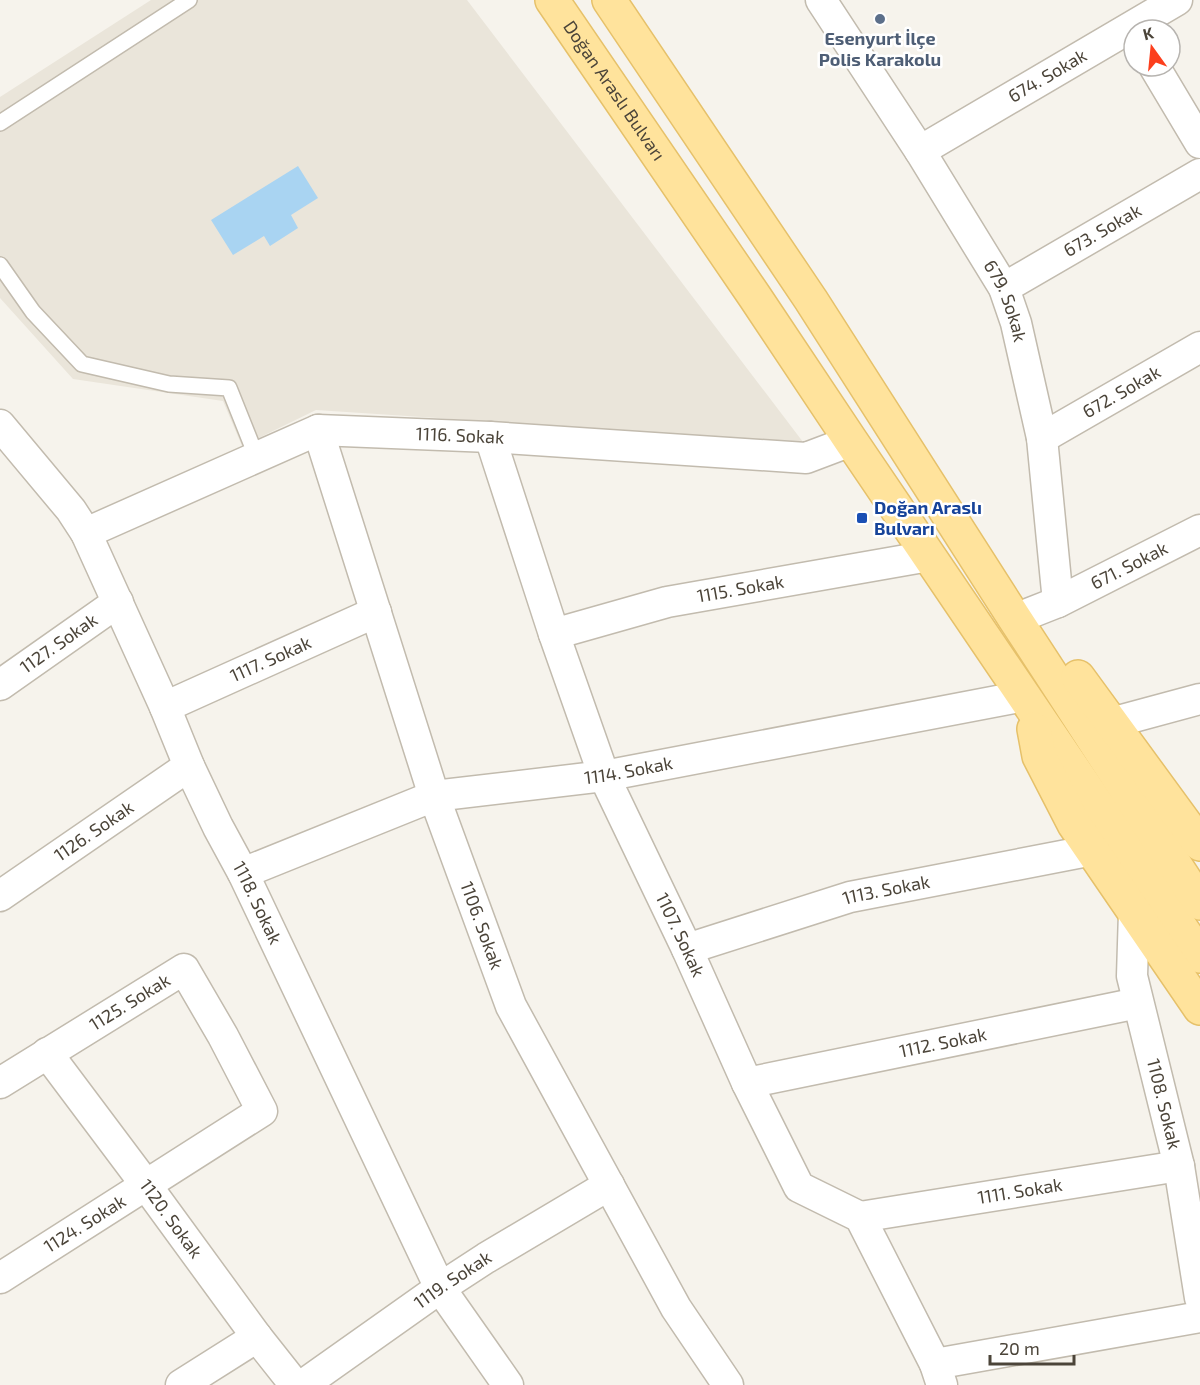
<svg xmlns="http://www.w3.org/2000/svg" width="1200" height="1385" font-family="'Exo 2',sans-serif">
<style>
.residential{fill:#eae5da}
.water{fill:#a9d4f2}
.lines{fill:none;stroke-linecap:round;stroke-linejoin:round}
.lane-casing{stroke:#c2bbae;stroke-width:18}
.street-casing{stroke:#c2bbae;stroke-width:33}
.primary-casing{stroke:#e6c16a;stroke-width:36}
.lane{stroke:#fff;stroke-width:15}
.street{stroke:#fff;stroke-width:30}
.primary{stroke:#ffe39c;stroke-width:33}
.service-dot{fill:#5c6f8a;stroke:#fff;stroke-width:2}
.transit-dot{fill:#1a4fb4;stroke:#fff;stroke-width:2}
.labels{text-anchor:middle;stroke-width:5;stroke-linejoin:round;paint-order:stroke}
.service-label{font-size:18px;font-weight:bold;fill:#4e5e75;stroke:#fff}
.street-label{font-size:18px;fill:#4b4439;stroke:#fff}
.transit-label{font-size:18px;font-weight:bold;fill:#164399;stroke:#fff;text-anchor:start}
</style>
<rect width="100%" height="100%" fill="#f6f3ec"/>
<polygon class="residential" points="151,0 467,0 803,442 316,410 242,446 223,401 73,379 0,298 0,97"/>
<polygon class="water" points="298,166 318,198 291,215 298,228 270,246 264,236 233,255 211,220"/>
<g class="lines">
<defs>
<g id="lane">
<polyline points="0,123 189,0"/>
<polyline points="0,265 33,312 82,364 169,384 229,388 257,458"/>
</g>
<g id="street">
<path id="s1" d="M821,0L920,151L1004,288L1016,323L1042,438L1058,602L1015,619"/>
<polyline points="1154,66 1200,143"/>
<path id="s2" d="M920,151L1177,0"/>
<path id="s3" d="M1004,288L1200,174"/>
<path id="s4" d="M0,425L71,510L86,533L165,707L189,766L218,827L243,873L440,1288L508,1385"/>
<path id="s5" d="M318,430L434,796L511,1006L676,1308L728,1385"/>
<path id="s6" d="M490,437L554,634L604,776L687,949L747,1083L799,1187L860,1217L935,1364L942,1385"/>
<path id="s7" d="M1042,438L1200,347"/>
<path id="s8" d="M86,533L318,430L490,437L806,458L851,441"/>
<path id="s9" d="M1058,602L1200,530"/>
<path id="s10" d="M554,634L667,602L929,556"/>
<path id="s11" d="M0,685L118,602"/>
<path id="s12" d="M165,707L376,612"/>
<polyline points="1111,723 1200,699"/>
<path id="s13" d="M243,873L434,796L604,776L1024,696"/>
<path id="s14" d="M0,896L189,766"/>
<path id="s15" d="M1134,912L1132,976L1179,1166L1200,1298"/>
<path id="s16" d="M687,949L850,897L1093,850"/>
<path id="s17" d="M47,1053L146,1185L257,1337L295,1385"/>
<path id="s18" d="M0,1083L184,969L223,1036L262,1111L0,1278"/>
<path id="s19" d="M747,1083L1138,1003"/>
<path id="s20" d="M860,1217L1179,1166"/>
<polyline points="935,1364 1200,1317"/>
<polyline points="181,1385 257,1337"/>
<path id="s21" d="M303,1385L440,1288L486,1258L609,1185"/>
</g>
<g id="primary">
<path id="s22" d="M552,0L755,297L851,441L1200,956"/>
<polyline points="609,0 811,300 1015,619 1200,903"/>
<polyline points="1078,677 1200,844"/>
<polyline points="1034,729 1039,756 1074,824 1200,1008"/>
</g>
</defs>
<use href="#lane" class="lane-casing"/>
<use href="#street" class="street-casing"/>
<use href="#primary" class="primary-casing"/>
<use href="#lane" class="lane"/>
<use href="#street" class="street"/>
<use href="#primary" class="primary"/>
</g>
<circle class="service-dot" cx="880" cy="19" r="6"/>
<rect class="transit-dot" x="856" y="512" width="12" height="12" rx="3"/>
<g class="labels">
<g class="service-label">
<text x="880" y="45">Esenyurt İlçe<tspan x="880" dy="21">Polis Karakolu</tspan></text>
</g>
<g class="street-label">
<text dy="6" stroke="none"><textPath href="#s2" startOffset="148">674. Sokak</textPath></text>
<text dy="6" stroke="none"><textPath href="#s22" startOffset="110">Doğan Araslı Bulvarı</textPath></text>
<text dy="6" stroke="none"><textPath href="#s3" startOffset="114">673. Sokak</textPath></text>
<text dy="6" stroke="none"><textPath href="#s1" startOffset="354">679. Sokak</textPath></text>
<text dy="6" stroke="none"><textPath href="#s7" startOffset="92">672. Sokak</textPath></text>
<text dy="6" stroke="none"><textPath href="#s8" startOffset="396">1116. Sokak</textPath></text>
<text dy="6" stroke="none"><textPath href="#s9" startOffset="80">671. Sokak</textPath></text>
<text dy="6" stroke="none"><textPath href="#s10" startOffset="192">1115. Sokak</textPath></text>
<text dy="6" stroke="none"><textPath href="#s11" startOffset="72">1127. Sokak</textPath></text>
<text dy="6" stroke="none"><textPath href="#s12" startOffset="116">1117. Sokak</textPath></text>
<text dy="6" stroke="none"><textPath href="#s13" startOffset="402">1114. Sokak</textPath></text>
<text dy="6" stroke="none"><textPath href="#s14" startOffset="114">1126. Sokak</textPath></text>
<text dy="6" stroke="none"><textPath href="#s16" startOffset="208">1113. Sokak</textPath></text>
<text dy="6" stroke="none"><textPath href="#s4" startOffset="546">1118. Sokak</textPath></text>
<text dy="6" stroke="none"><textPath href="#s5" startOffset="522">1106. Sokak</textPath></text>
<text dy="6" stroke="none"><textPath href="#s6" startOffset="534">1107. Sokak</textPath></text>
<text dy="6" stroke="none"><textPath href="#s18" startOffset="153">1125. Sokak</textPath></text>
<text dy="6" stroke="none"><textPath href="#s19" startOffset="200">1112. Sokak</textPath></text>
<text dy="6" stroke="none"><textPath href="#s15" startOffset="196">1108. Sokak</textPath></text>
<text dy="6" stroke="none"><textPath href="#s20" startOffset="162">1111. Sokak</textPath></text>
<text dy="6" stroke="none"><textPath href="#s17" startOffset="207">1120. Sokak</textPath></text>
<text transform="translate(85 1224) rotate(-32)" y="6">1124. Sokak</text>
<text dy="6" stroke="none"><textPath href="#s21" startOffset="183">1119. Sokak</textPath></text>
</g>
<g class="transit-label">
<text x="874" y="514">Doğan Araslı<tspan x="874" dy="21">Bulvarı</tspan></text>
</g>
</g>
<g transform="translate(1152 48) rotate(345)"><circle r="28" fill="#ffffff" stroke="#b7b4b0" stroke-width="1.5"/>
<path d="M0-4.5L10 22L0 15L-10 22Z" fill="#fc3f1d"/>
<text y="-9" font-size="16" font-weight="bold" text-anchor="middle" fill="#4b4439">K</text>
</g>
<path d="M990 1355v9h84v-9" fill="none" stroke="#4b4439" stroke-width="3"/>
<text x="999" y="1355" font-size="18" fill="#4b4439" stroke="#ffffff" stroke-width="4.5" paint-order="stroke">20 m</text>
</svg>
